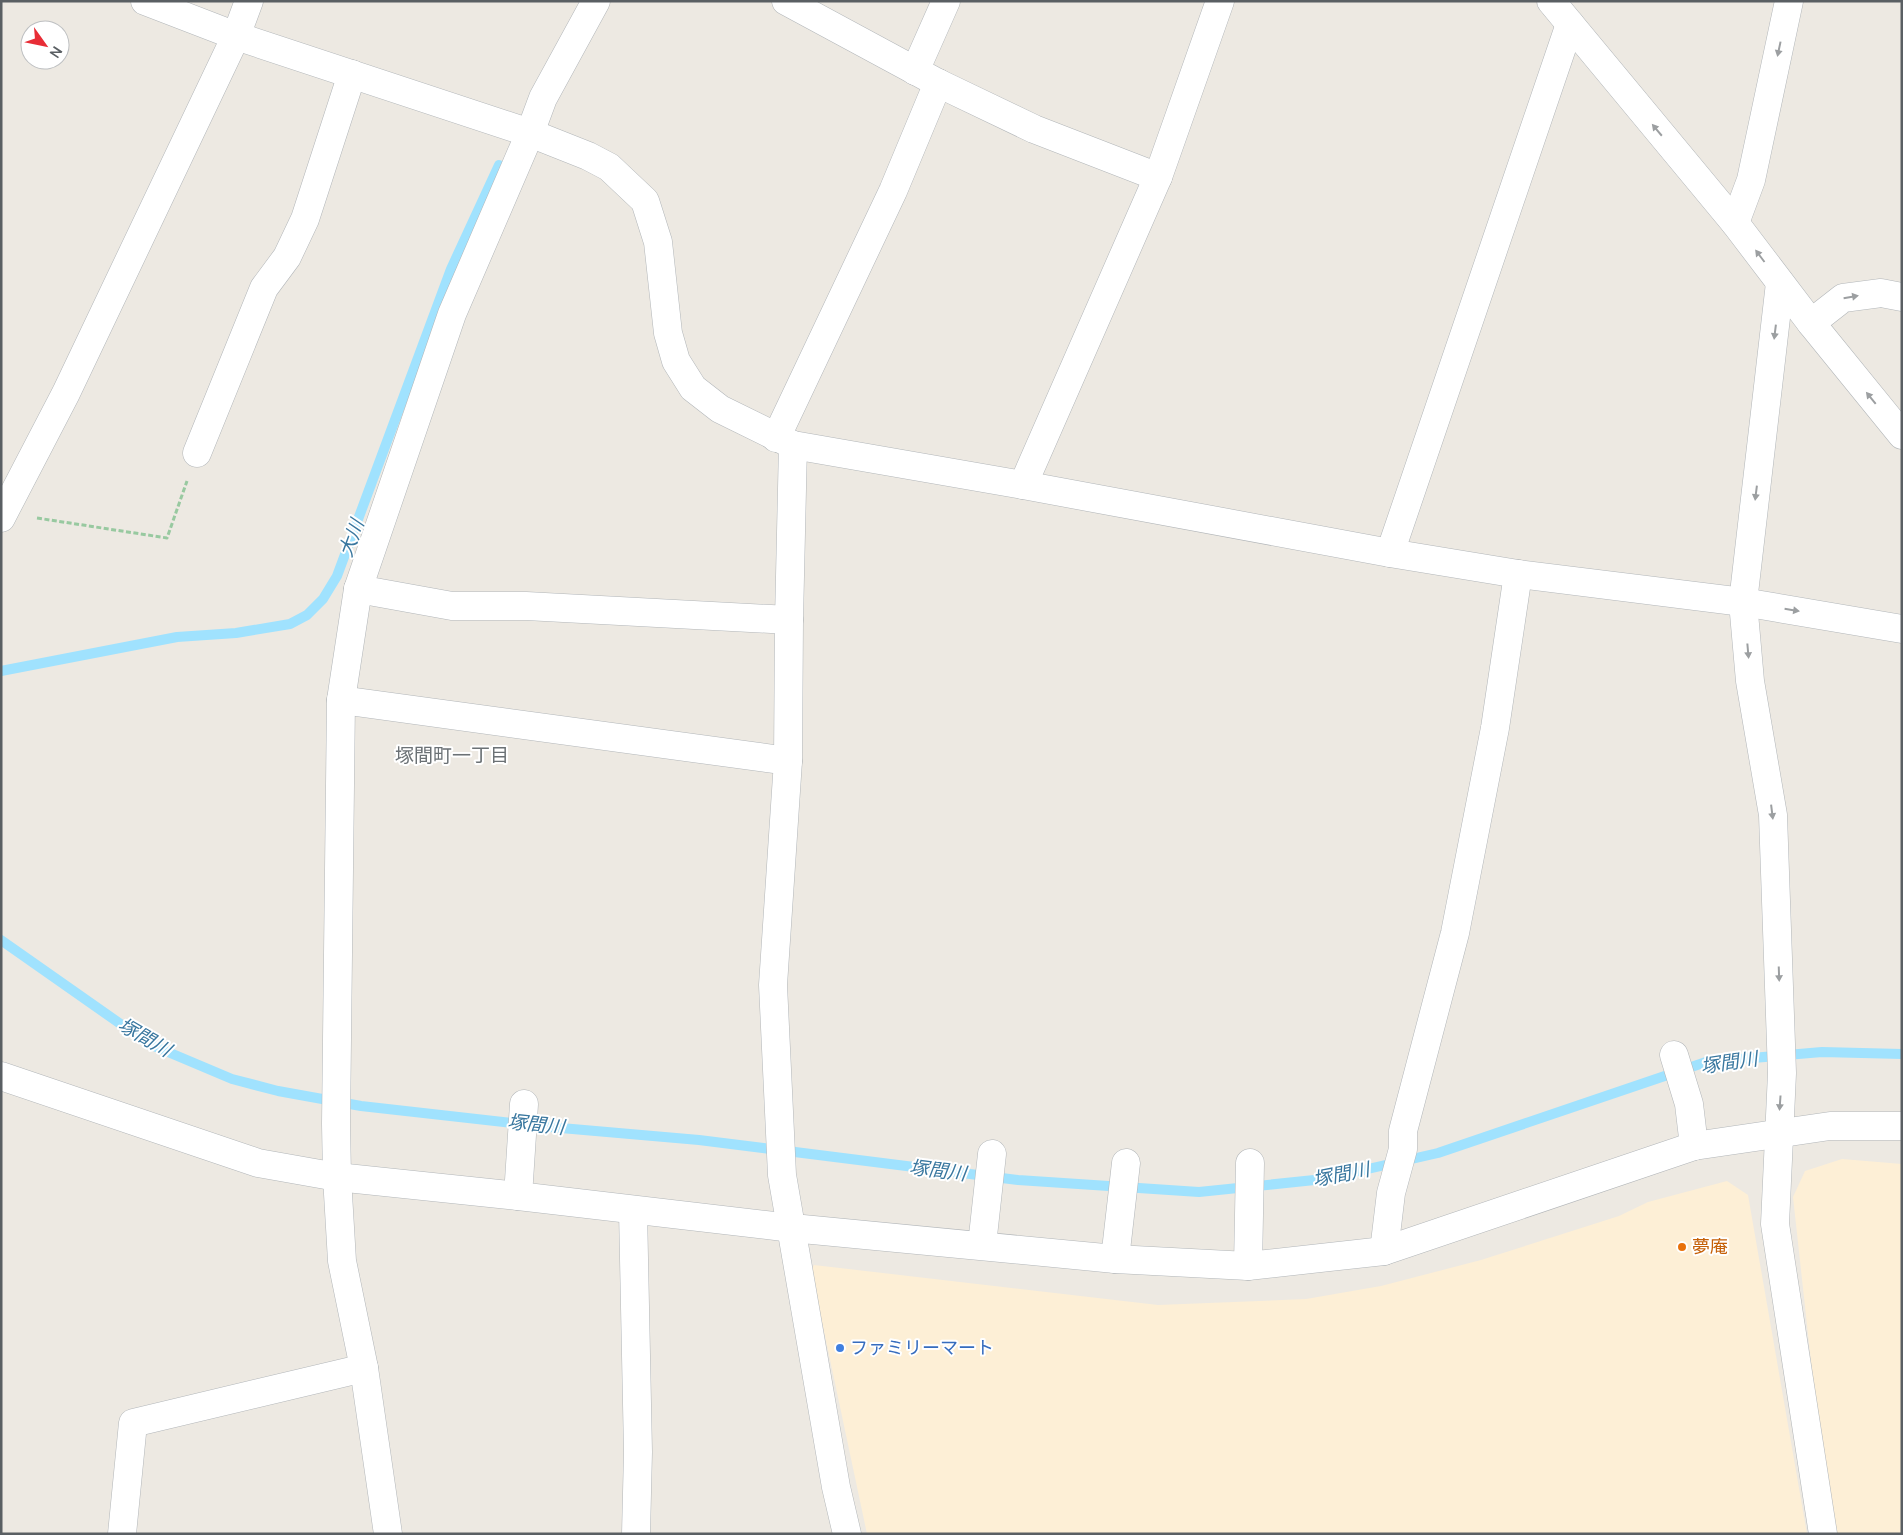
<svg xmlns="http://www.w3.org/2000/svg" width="1903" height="1535" font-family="Manrope,'Noto Sans JP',sans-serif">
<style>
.commercial{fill:#fdefd6}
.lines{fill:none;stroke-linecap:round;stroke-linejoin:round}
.stream{stroke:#a0e2fe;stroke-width:10}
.minor-casing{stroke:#b2b6b9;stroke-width:29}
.path{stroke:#98c9a0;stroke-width:3;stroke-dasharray:5 2.5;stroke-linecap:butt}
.minor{stroke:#fff;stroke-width:28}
.oneway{fill:#9c9fa1}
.food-dot{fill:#e8710a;stroke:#fff;stroke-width:2}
.shop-dot{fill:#3f7fe0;stroke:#fff;stroke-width:2}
.labels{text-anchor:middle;stroke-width:4;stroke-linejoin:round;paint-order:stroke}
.food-label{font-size:18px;fill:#c56008;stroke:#fff;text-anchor:start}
.shop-label{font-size:18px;fill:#366cbe;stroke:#fff;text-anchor:start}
.water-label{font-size:19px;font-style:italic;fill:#39779f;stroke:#fff}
.neighbourhood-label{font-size:19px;fill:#6b7175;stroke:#fff}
</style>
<rect width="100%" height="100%" fill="#ede9e2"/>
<g class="commercial">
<polygon points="1842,1159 1902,1164 1902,1534 1837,1534 1815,1398 1793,1197 1805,1171"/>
<polygon points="1727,1181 1748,1195 1807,1534 867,1534 811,1270 814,1265 1158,1305 1306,1299 1381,1286 1481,1260 1619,1216 1648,1202"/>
</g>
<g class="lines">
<g class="stream">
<polyline points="1,671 177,637 236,633 290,624 307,615 323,599 337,576 451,269 499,165"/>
<polyline points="1,940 149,1044 232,1079 278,1091 361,1106 538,1126 699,1140 1018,1180 1199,1192 1324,1179 1438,1153 1706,1062 1822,1052 1902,1054"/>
</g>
<defs>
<g id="minor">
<polyline points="145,1 236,36 530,133 588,156 609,167 645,201 658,242 668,333 676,361 693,388 720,409 793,445 1023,485 1390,553 1518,574 1743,602 1902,629"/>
<polyline points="786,1 938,83 1034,129 1158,177"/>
<polyline points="1551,1 1735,223 1811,323 1902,435"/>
<polyline points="915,71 946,1"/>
<polyline points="1735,223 1751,180 1789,1"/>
<polyline points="1780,283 1743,602 1750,681 1773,815 1782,1073 1775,1224 1823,1534"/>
<polyline points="1811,323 1843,298 1881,293 1902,297"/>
<polyline points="776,438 893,191 938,83"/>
<polyline points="793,445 789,620 788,761 773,985 782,1175 836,1487 847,1534"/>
<polyline points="197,453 264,288 287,257 305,219 352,74"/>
<polyline points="1023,485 1158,177 1220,1"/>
<polyline points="1,518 66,393 236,36 249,1"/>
<polyline points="1390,553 1570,24"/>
<polyline points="358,589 452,606 526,606 789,620"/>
<polyline points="341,700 788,761"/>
<polyline points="1674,1055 1689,1104 1694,1146"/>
<polyline points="1,1076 258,1163 337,1177 518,1196 792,1228 1115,1259 1248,1266 1384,1251 1694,1146 1830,1126 1902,1126"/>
<polyline points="518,1196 524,1104"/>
<polyline points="633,1210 638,1452 636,1534"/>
<polyline points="982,1245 992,1154"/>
<polyline points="1384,1251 1391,1193 1403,1149 1403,1131 1455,933 1495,728 1518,574"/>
<polyline points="1115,1259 1126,1163"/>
<polyline points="1248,1266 1250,1163"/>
<polyline points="122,1534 133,1423 364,1368"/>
<polyline points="388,1534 364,1368 342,1261 337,1177 336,1124 341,700 358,589 452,314 530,133 543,98 596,1"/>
</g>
</defs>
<use href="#minor" class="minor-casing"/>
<polyline class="path" points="37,518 167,538 187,481"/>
<use href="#minor" class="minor"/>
</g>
<defs><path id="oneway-solid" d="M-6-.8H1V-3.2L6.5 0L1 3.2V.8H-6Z" transform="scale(1.25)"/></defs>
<g class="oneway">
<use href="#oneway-solid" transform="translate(1779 49) rotate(102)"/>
<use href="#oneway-solid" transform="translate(1657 130) rotate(-130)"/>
<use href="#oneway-solid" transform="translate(1760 256) rotate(-127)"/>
<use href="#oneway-solid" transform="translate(1851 297) rotate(-10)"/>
<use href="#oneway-solid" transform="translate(1775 332) rotate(97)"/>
<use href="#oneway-solid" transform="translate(1871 398) rotate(-129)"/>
<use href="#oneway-solid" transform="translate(1756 493) rotate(97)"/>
<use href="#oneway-solid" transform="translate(1792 610) rotate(9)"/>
<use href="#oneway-solid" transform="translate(1748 651) rotate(85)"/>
<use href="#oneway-solid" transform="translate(1772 812) rotate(83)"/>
<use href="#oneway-solid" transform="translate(1779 974) rotate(88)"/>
<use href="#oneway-solid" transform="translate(1780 1103) rotate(94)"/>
</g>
<circle class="food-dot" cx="1682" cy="1247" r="5"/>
<circle class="shop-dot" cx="840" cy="1348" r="5"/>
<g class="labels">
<g class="food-label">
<text x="1692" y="1253">夢庵</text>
</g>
<g class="shop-label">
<text x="850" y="1354">ファミリーマート</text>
</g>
<g class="water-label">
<text transform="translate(351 538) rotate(-70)" y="7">大川</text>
<text transform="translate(145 1037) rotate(30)" y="7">塚間川</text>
<text transform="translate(1729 1062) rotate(-8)" y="7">塚間川</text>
<text transform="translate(536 1124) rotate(6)" y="7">塚間川</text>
<text transform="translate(938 1170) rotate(7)" y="7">塚間川</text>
<text transform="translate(1341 1174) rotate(-11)" y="7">塚間川</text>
</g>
<g class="neighbourhood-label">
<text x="452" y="762">塚間町一丁目</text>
</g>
</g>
<rect width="1903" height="1535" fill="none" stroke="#5a5f63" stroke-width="5"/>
<g transform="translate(45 45) rotate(123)"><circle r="24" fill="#ffffff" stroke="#bdbfc1"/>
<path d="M0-4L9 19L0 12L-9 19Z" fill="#e82d36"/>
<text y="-8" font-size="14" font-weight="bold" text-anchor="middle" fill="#5a5f63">N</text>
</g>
</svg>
